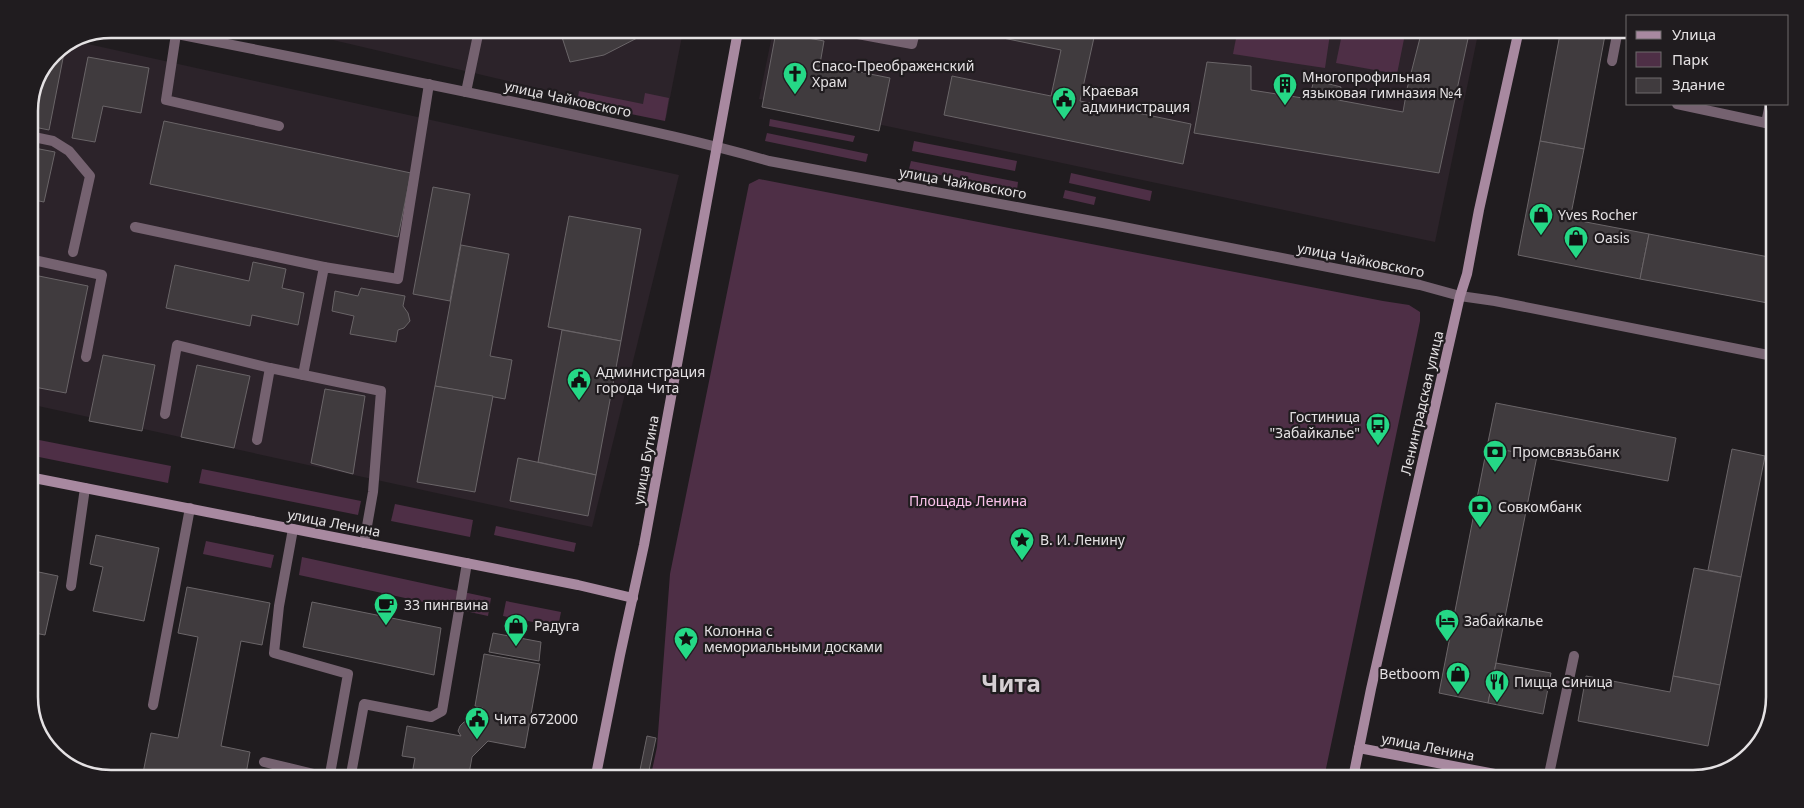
<svg xmlns="http://www.w3.org/2000/svg" width="1804" height="808" font-family="'Noto Sans',sans-serif">
<style>
.built{fill:#2c232a}
.green{fill:#4e2f46}
.building{fill:#403b3e;stroke:#6a6568}
.lines{fill:none;stroke-linecap:round;stroke-linejoin:round}
.service{stroke:#756270;stroke-width:10}
.minor{stroke:#756270;stroke-width:10}
.secondary{stroke:#a889a0;stroke-width:10}
.labels{text-anchor:middle;stroke-width:4.5;stroke-linejoin:round;paint-order:stroke}
.poi-label{font-size:14px;fill:#e4e1e3;stroke:#201c1f;text-anchor:start}
.street-label{font-size:14px;fill:#e4e1e3;stroke:#201c1f}
.park-label{font-size:14px;fill:#f9c1e9;stroke:#201c1f}
.town-label{font-size:24px;font-weight:bold;fill:#d5cfd3;stroke:#201c1f}
.rim{fill:none;stroke:#e4e1e3;stroke-width:2.5}
</style>
<rect width="100%" height="100%" fill="#201c1f"/>
<g class="built">
<polygon points="286,29 683,31 666,118"/>
<polygon points="773,31 1478,34 1435,242 759,99"/>
<polygon points="79,42 679,175 592,527 29,404 29,106 53,53"/>
</g>
<g class="green">
<polygon points="1237,33 1330,34 1325,68 1233,54"/>
<polygon points="1342,34 1405,34 1397,74 1336,63"/>
<polygon points="579,91 643,104 645,93 669,98 665,121 577,103"/>
<polygon points="770,119 855,136 853,142 769,126"/>
<polygon points="767,133 868,154 866,162 765,141"/>
<polygon points="914,141 1017,161 1015,171 912,151"/>
<polygon points="911,161 1018,182 1017,190 909,169"/>
<polygon points="1071,173 1152,191 1150,201 1069,183"/>
<polygon points="759,179 1383,301 1409,305 1420,312 1420,321 1324,778 651,775 657,747 670,574 749,184"/>
<polygon points="1065,190 1096,197 1094,205 1063,198"/>
<polygon points="29,438 171,466 168,483 29,455"/>
<polygon points="202,469 361,501 358,515 199,483"/>
<polygon points="395,504 473,520 470,537 391,521"/>
<polygon points="496,526 576,543 574,552 494,535"/>
<polygon points="206,541 274,555 271,568 203,554"/>
<polygon points="302,557 491,598 488,616 299,575"/>
<polygon points="506,601 561,612 558,627 503,616"/>
</g>
<g class="building">
<polygon points="560,31 648,31 641,36 604,55 570,62"/>
<polygon points="776,32 824,41 820,64 890,78 879,131 762,107"/>
<polygon points="974,32 1095,33 1080,101 1191,124 1183,164 944,115 952,76 1051,96 1061,50"/>
<polygon points="1421,34 1469,34 1439,173 1194,133 1207,62 1251,66 1251,90 1309,99 1314,80 1341,87 1338,100 1403,112 1407,89"/>
<polygon points="1560,34 1605,35 1584,149 1540,141"/>
<polygon points="65,48 49,130 29,126 29,106 53,53"/>
<polygon points="88,57 149,68 141,113 103,106 95,142 72,138"/>
<polygon points="164,121 411,173 398,237 150,184"/>
<polygon points="1540,141 1584,149 1570,219 1649,234 1640,279 1518,255"/>
<polygon points="29,147 55,152 44,202 29,199"/>
<polygon points="433,187 470,194 450,301 413,294"/>
<polygon points="569,216 641,229 621,341 548,327"/>
<polygon points="1649,234 1774,258 1773,304 1640,279"/>
<polygon points="461,245 509,254 490,356 512,360 505,399 435,386"/>
<polygon points="253,262 286,269 282,288 304,293 298,325 252,315 250,326 166,308 175,265 249,281"/>
<polygon points="29,274 88,286 66,393 29,386"/>
<polygon points="361,288 405,296 403,306 408,313 410,321 404,328 398,330 396,342 350,334 354,316 332,311 335,291 358,296"/>
<polygon points="562,330 621,341 596,475 538,462"/>
<polygon points="103,355 155,365 142,431 89,421"/>
<polygon points="197,365 250,376 234,448 181,437"/>
<polygon points="435,386 493,396 475,492 417,482"/>
<polygon points="325,389 365,396 353,474 311,463"/>
<polygon points="1496,403 1676,438 1668,481 1487,447"/>
<polygon points="1487,447 1537,456 1488,703 1439,693"/>
<polygon points="1732,449 1765,456 1741,577 1708,570"/>
<polygon points="518,458 596,475 588,516 510,501"/>
<polygon points="96,535 159,548 144,621 93,611 103,567 90,564"/>
<polygon points="1694,568 1741,577 1720,685 1673,676"/>
<polygon points="29,570 58,576 45,635 29,632"/>
<polygon points="187,587 270,603 262,645 241,641 221,746 250,752 246,774 143,773 151,733 178,738 198,637 178,633"/>
<polygon points="312,602 441,628 434,675 303,647"/>
<polygon points="493,633 541,642 539,661 489,652"/>
<polygon points="484,654 540,664 525,748 488,741 472,757 469,774 412,774 415,758 402,756 407,726 461,736 458,731 460,726 464,722 469,721 474,725 479,726 483,708 475,706"/>
<polygon points="1496,663 1551,673 1543,714 1488,703"/>
<polygon points="1586,676 1670,692 1673,676 1720,685 1708,746 1578,721"/>
<polygon points="647,736 656,738 648,775 639,775"/>
</g>
<g class="lines">
<g class="service">
<polyline points="847,32 912,44 915,32"/>
<polyline points="176,34 166,100 279,126"/>
<polyline points="1612,61 1617,35"/>
<polyline points="466,92 479,30"/>
<polyline points="1677,104 1775,125"/>
<polyline points="1766,123 1770,104"/>
<polyline points="29,136 53,141 69,151 90,176 73,252"/>
<polyline points="135,227 324,267"/>
<polyline points="29,259 102,275 86,357"/>
<polyline points="303,375 324,267 398,279 429,84"/>
<polyline points="165,414 177,345 270,368"/>
<polyline points="257,440 270,368 381,391 373,492 364,543"/>
<polyline points="293,529 279,606 274,653 348,674 330,774"/>
<polyline points="71,586 85,488"/>
<polyline points="153,705 190,508"/>
<polyline points="264,762 314,774"/>
<polyline points="351,774 364,704 431,717 442,711 467,563"/>
<polyline points="1548,779 1574,656"/>
</g>
<g class="minor">
<path d="M151,29C283,55 416,81 548,109C622,125 696,140 769,161L1103,223L1420,285L1460,296L1495,301L1773,356"/>
<polyline points="1767,731 1769,721"/>
</g>
<g class="secondary">
<polyline points="29,477 578,585 633,598"/>
<polyline points="1359,748 1521,779"/>
<polyline points="596,775 620,655 644,545 738,31"/>
<polyline points="1353,778 1371,689 1460,296 1467,274 1479,210 1518,34"/>
</g>
</g>
<defs>
<symbol id="church-pin" viewBox="-11 -11 22 30"><path d="M0 17L-7.5 6A9.5 9.5 0 1 1 7.5 6Z" fill="#25d886" stroke="#201c1f"/><path d="M-1.2-6h2.4v3.5h3.3v2.4h-3.3V6h-2.4V-.1h-3.3v-2.4h3.3Z" fill="#111"/></symbol>
<symbol id="building-pin" viewBox="-11 -11 22 30"><path d="M0 17L-7.5 6A9.5 9.5 0 1 1 7.5 6Z" fill="#25d886" stroke="#201c1f"/><path d="M-4-6H4V6H1V3H-1V6H-4ZM-2.5-4.3h1.7v1.8h-1.7ZM.8-4.3h1.7v1.8H.8ZM-2.5-1h1.7V.8h-1.7ZM.8-1h1.7V.8H.8Z" fill="#111"/></symbol>
<symbol id="civic-pin" viewBox="-11 -11 22 30"><path d="M0 17L-7.5 6A9.5 9.5 0 1 1 7.5 6Z" fill="#25d886" stroke="#201c1f"/><path d="M-.6-6.5H3V-4.5H.6V-3L4-1V1h2V6H-6V1h2V-1L-.6-3ZM-1.2 2.5V6h2.4V2.5Z" fill="#111"/></symbol>
<symbol id="shop-pin" viewBox="-11 -11 22 30"><path d="M0 17L-7.5 6A9.5 9.5 0 1 1 7.5 6Z" fill="#25d886" stroke="#201c1f"/><path d="M-5-2.5h2.3a2.7 3.5 0 0 1 5.4 0H5L5.5 6h-11ZM-1.5-2.5h3a1.5 2.3 0 0 0-3 0Z" fill="#111"/></symbol>
<symbol id="bus-pin" viewBox="-11 -11 22 30"><path d="M0 17L-7.5 6A9.5 9.5 0 1 1 7.5 6Z" fill="#25d886" stroke="#201c1f"/><path d="M-5-6H5V4H4V6H2V4H-2V6H-4V4H-5ZM-3.5-4V0h7V-4ZM-3.5 1.2v1.5H-2V1.2ZM2 1.2v1.5H3.5V1.2Z" fill="#111"/></symbol>
<symbol id="bank-pin" viewBox="-11 -11 22 30"><path d="M0 17L-7.5 6A9.5 9.5 0 1 1 7.5 6Z" fill="#25d886" stroke="#201c1f"/><path d="M-6-4H6V4H-6ZM0-2.3a2.3 2.3 0 1 0 0 4.6a2.3 2.3 0 1 0 0-4.6Z" fill="#111"/></symbol>
<symbol id="sight-pin" viewBox="-11 -11 22 30"><path d="M0 17L-7.5 6A9.5 9.5 0 1 1 7.5 6Z" fill="#25d886" stroke="#201c1f"/><path d="M0-6L1.8-2.2L6-1.7L2.9 1.2L3.7 5.4L0 3.3L-3.7 5.4L-2.9 1.2L-6-1.7L-1.8-2.2Z" fill="#111"/></symbol>
<symbol id="cafe-pin" viewBox="-11 -11 22 30"><path d="M0 17L-7.5 6A9.5 9.5 0 1 1 7.5 6Z" fill="#25d886" stroke="#201c1f"/><path d="M-5.5-4.5H6V0H3Q3 3.5 0 3.5H-2.5Q-5.5 3.5-5.5 0ZM3-3.2v2h1.7v-2ZM-6 4.5H4V6H-6Z" fill="#111"/></symbol>
<symbol id="hotel-pin" viewBox="-11 -11 22 30"><path d="M0 17L-7.5 6A9.5 9.5 0 1 1 7.5 6Z" fill="#25d886" stroke="#201c1f"/><path d="M-6-4.5h1.5V1H6V5H4.5V3h-9V5H-6ZM-4 0a1.8 1.8 0 1 1 3.6 0ZM.5 0V-2.5h3Q6-2.5 6 0Z" fill="#111"/></symbol>
<symbol id="restaurant-pin" viewBox="-11 -11 22 30"><path d="M0 17L-7.5 6A9.5 9.5 0 1 1 7.5 6Z" fill="#25d886" stroke="#201c1f"/><path d="M-5-6h1v4h1v-4h1v4h1v-4h1v5L-1.5 .5V6h-2V.5L-5-1ZM5-6V6H3V1.5H1.5Q1.5-4 5-6Z" fill="#111"/></symbol>
</defs>
<g fill-rule="evenodd">
<use href="#church-pin" x="781" y="60" width="28" height="38"/>
<use href="#building-pin" x="1271" y="71" width="28" height="38"/>
<use href="#civic-pin" x="1050" y="85" width="28" height="38"/>
<use href="#shop-pin" x="1527" y="201" width="28" height="38"/>
<use href="#shop-pin" x="1562" y="224" width="28" height="38"/>
<use href="#civic-pin" x="565" y="366" width="28" height="38"/>
<use href="#bus-pin" x="1364" y="411" width="28" height="38"/>
<use href="#bank-pin" x="1481" y="438" width="28" height="38"/>
<use href="#bank-pin" x="1466" y="493" width="28" height="38"/>
<use href="#sight-pin" x="1008" y="526" width="28" height="38"/>
<use href="#cafe-pin" x="372" y="591" width="28" height="38"/>
<use href="#hotel-pin" x="1433" y="607" width="28" height="38"/>
<use href="#shop-pin" x="502" y="612" width="28" height="38"/>
<use href="#sight-pin" x="672" y="625" width="28" height="38"/>
<use href="#shop-pin" x="1444" y="660" width="28" height="38"/>
<use href="#restaurant-pin" x="1483" y="668" width="28" height="38"/>
<use href="#civic-pin" x="463" y="705" width="28" height="38"/>
</g>
<g class="labels">
<g class="poi-label">
<text x="812" y="71">Спасо-Преображенский<tspan x="812" dy="16">Храм</tspan></text>
<text x="1302" y="82">Многопрофильная<tspan x="1302" dy="16">языковая гимназия №4</tspan></text>
<text x="1082" y="96">Краевая<tspan x="1082" dy="16">администрация</tspan></text>
<text x="1558" y="220">Yves Rocher</text>
<text x="1594" y="243">Oasis</text>
<text x="596" y="377">Администрация<tspan x="596" dy="16">города Чита</tspan></text>
<text x="1360" y="422" text-anchor="end">Гостиница<tspan x="1360" dy="16">"Забайкалье"</tspan></text>
<text x="1512" y="457">Промсвязьбанк</text>
<text x="1498" y="512">Совкомбанк</text>
<text x="1040" y="545">В. И. Ленину</text>
<text x="404" y="610">33 пингвина</text>
<text x="1464" y="626">Забайкалье</text>
<text x="534" y="631">Радуга</text>
<text x="704" y="636">Колонна с<tspan x="704" dy="16">мемориальными досками</tspan></text>
<text x="1440" y="679" text-anchor="end">Betboom</text>
<text x="1514" y="687">Пицца Синица</text>
<text x="494" y="724">Чита 672000</text>
</g>
<g class="street-label">
<text transform="translate(568 99) rotate(12)" y="5">улица Чайковского</text>
<text transform="translate(963 183) rotate(10)" y="5">улица Чайковского</text>
<text transform="translate(1361 260) rotate(11)" y="5">улица Чайковского</text>
<text transform="translate(1422 403) rotate(-77)" y="5">Ленинградская улица</text>
<text transform="translate(646 460) rotate(-80)" y="5">улица Бутина</text>
<text transform="translate(334 523) rotate(11)" y="5">улица Ленина</text>
<text transform="translate(1428 747) rotate(11)" y="5">улица Ленина</text>
</g>
<g class="park-label">
<text x="968" y="506">Площадь Ленина</text>
</g>
<g class="town-label">
<text x="1011" y="692">Чита</text>
</g>
</g>
<path d="M0 0H1804V808H0ZM111 38H1693A73 73 0 0 1 1766 111V697A73 73 0 0 1 1693 770H111A73 73 0 0 1 38 697V111A73 73 0 0 1 111 38Z" fill="#201c1f" fill-rule="evenodd"/>
<path class="rim" d="M111 38H1693A73 73 0 0 1 1766 111V697A73 73 0 0 1 1693 770H111A73 73 0 0 1 38 697V111A73 73 0 0 1 111 38Z"/>
<rect x="1626" y="15" width="162" height="90" fill="#201c1f" stroke="#6e6b6d"/>
<rect x="1636" y="31" width="25" height="8" fill="#a889a0" stroke="#6e6b6d"/>
<text x="1672" y="40" font-size="15" fill="#e4e1e3">Улица</text>
<rect x="1636" y="52" width="25" height="15" fill="#4e2f46" stroke="#6e6b6d"/>
<text x="1672" y="65" font-size="15" fill="#e4e1e3">Парк</text>
<rect x="1636" y="78" width="25" height="15" fill="#403b3e" stroke="#6e6b6d"/>
<text x="1672" y="90" font-size="15" fill="#e4e1e3">Здание</text>
</svg>
